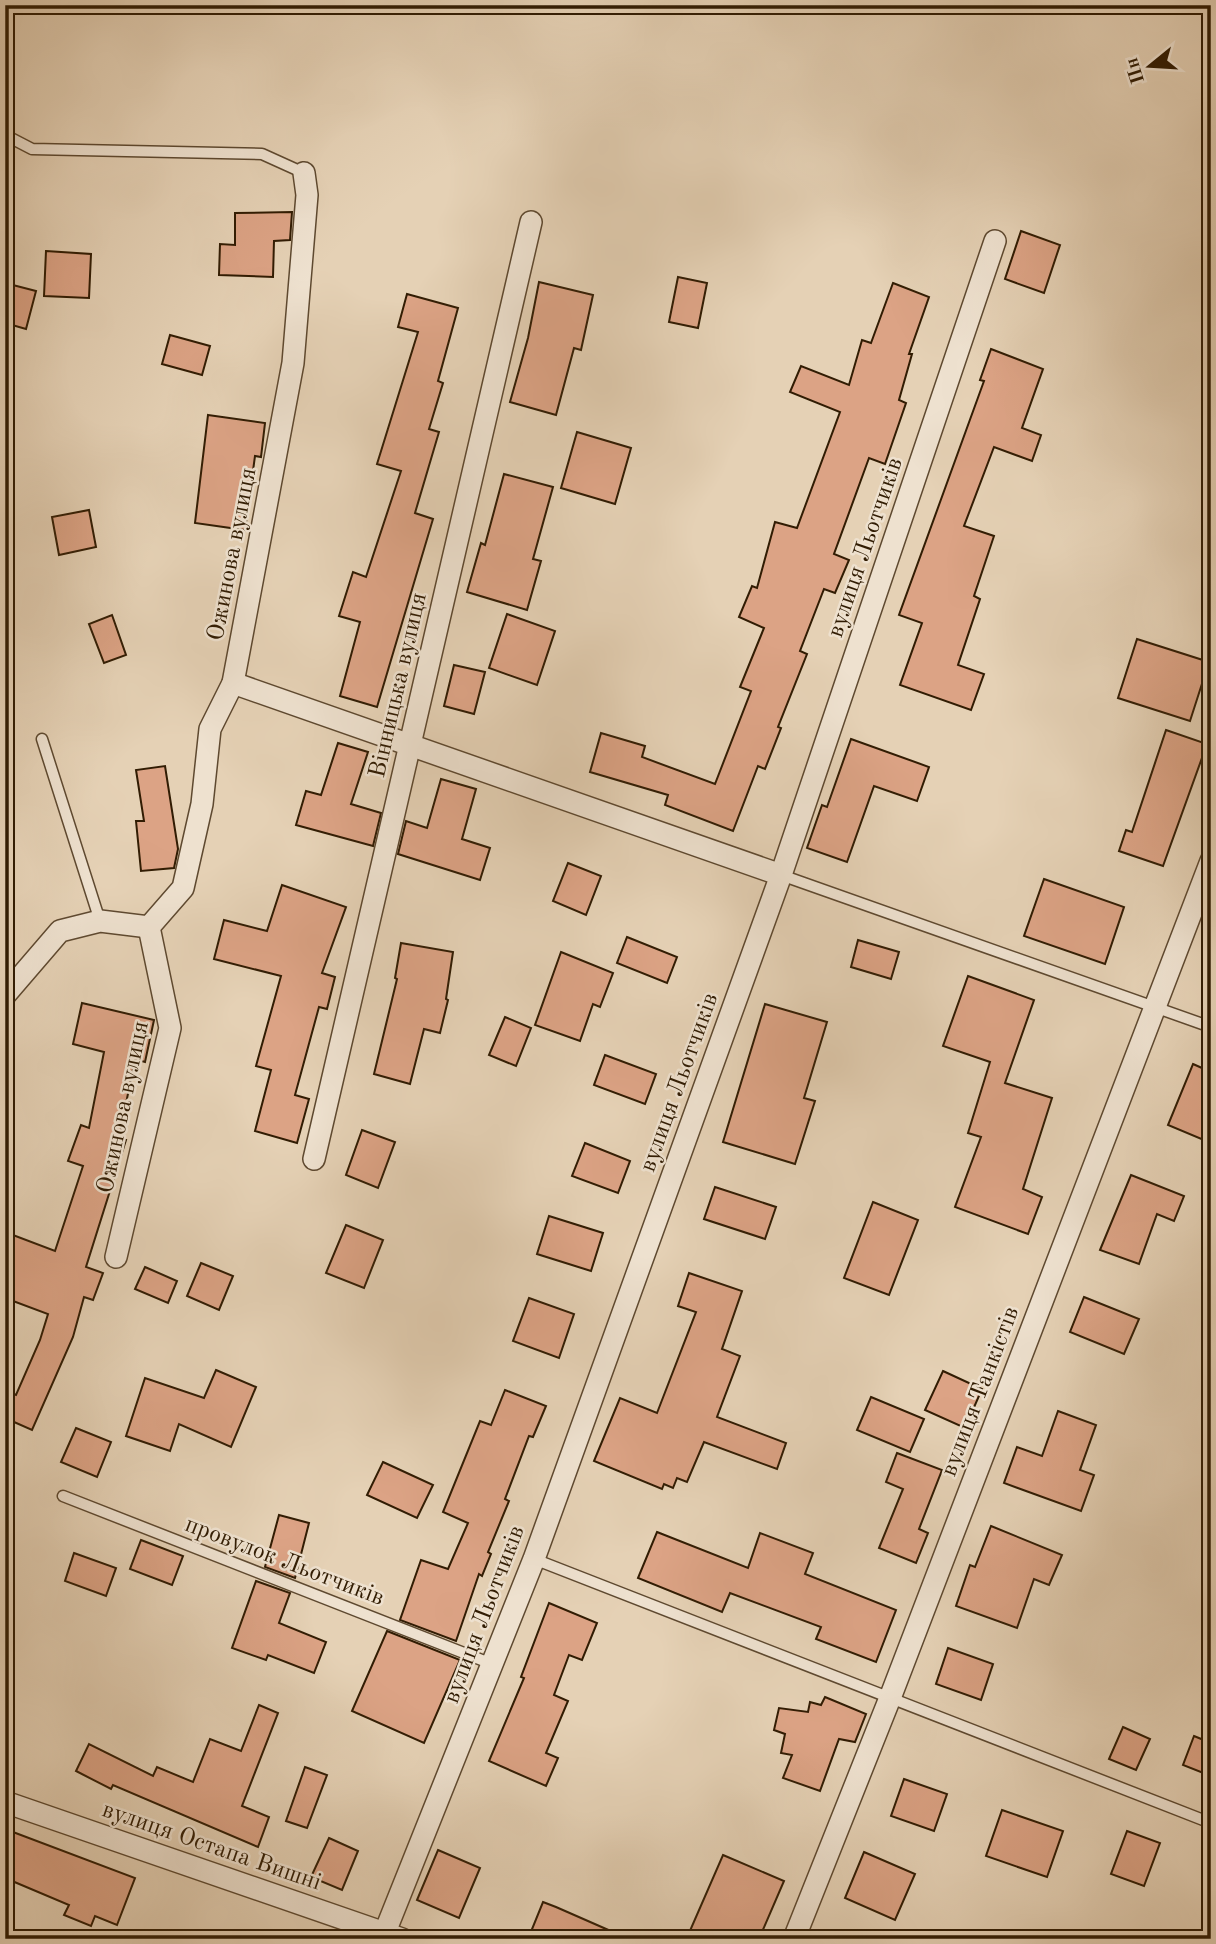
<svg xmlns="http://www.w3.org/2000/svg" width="1216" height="1944" font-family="'Old Standard TT',serif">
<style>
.building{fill:#dca385;stroke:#311c03;stroke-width:2}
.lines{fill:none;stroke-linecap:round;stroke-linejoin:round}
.service-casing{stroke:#5e4930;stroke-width:13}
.minor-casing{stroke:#5e4930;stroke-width:24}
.service{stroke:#eee1cf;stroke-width:10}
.minor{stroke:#eee1cf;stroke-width:21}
.labels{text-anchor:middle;stroke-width:5;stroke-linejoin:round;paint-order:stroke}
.street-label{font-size:24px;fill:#311c03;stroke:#eee1cf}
</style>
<rect width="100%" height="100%" fill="#e5d1b5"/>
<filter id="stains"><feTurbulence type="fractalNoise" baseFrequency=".00286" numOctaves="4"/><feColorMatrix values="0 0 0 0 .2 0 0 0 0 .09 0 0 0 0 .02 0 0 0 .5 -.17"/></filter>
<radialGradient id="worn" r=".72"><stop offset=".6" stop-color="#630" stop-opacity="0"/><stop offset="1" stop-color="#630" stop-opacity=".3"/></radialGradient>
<g class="building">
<polygon points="292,212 290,240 274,241 273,277 219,275 220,244 235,245 235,213"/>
<polygon points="1021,231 1060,245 1044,293 1005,279"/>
<polygon points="46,251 91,254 89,298 44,296"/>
<polygon points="678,277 707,283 698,328 669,322"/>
<polygon points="539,282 593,295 581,350 574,348 556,415 510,402 528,338"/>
<polygon points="5,283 36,291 26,329 5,323"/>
<polygon points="893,283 929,297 909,354 912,354 899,400 906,403 885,464 869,458 834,554 849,560 835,593 824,589 800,651 807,654 778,727 781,728 765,769 758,766 733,831 665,805 668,795 590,772 601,733 645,746 642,757 715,784 751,691 740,687 764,628 739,617 752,586 757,588 775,522 797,528 840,412 790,392 801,366 849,385 862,340 871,343"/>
<polygon points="407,294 458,308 438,381 443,383 429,429 439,432 415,513 433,519 377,707 340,696 360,622 339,616 353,572 366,577 401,471 377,464 418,332 398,327"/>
<polygon points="170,335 210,346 202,375 162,364"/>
<polygon points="991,349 1043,369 1022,428 1041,435 1032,461 994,447 964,526 994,536 974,596 980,599 958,665 984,674 971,710 900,685 922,623 899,615 984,381 980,380"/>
<polygon points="208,415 265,423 261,457 255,456 245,530 195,523"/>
<polygon points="577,432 631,448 615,504 561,488"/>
<polygon points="504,474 553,487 533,559 541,561 527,610 467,592 481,543 485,545"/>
<polygon points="89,510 96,547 59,555 52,517"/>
<polygon points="507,614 555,631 537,685 489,668"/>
<polygon points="112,615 126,655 104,663 89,624"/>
<polygon points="1137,639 1209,662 1190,721 1118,698"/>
<polygon points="454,665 485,672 474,714 444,706"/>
<polygon points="1166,730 1207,744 1163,866 1119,851 1126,830 1132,832"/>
<polygon points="851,739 929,767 917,801 874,786 847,862 807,848 822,805 827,807"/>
<polygon points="338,743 368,752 351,804 381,813 373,846 296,825 306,791 321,795"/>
<polygon points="165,766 178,849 174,868 141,871 136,821 144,821 136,770"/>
<polygon points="441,779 476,789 462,839 490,848 480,880 398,854 406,821 427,828"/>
<polygon points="568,863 601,876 586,915 553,901"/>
<polygon points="1044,879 1124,907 1105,964 1024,936"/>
<polygon points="282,885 346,907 322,973 335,977 327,1009 319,1007 295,1095 309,1099 297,1143 255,1131 271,1070 256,1066 281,976 214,959 224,920 267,931"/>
<polygon points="627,937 677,957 667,983 617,963"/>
<polygon points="858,940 899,952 891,979 851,967"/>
<polygon points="401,943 453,952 446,999 448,1000 440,1033 424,1029 410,1084 374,1074 397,979 395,978"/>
<polygon points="561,952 613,973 600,1007 593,1004 580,1041 535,1025"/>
<polygon points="968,976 1034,1000 1005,1083 1052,1098 1023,1189 1042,1197 1028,1234 955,1207 981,1137 968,1133 990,1062 943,1046"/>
<polygon points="82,1003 154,1020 145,1062 135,1059 119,1138 126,1140 86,1267 103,1273 93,1300 84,1297 73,1337 32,1430 5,1418 5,1390 16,1395 40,1340 48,1314 5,1298 5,1232 55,1251 83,1166 68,1161 81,1125 89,1128 104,1052 73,1044"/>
<polygon points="765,1004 827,1022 804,1098 815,1101 795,1164 723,1142"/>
<polygon points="505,1017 531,1028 516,1066 489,1055"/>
<polygon points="605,1055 656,1074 645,1104 594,1085"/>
<polygon points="1193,1064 1211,1072 1211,1143 1168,1125"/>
<polygon points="362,1130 395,1142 378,1188 346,1175"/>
<polygon points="585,1143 630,1161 618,1193 572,1176"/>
<polygon points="1131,1175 1184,1196 1174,1221 1157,1214 1139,1264 1100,1250"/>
<polygon points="715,1187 776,1207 765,1239 704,1219"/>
<polygon points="873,1202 918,1220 889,1295 844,1278"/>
<polygon points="549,1216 603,1233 591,1271 537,1254"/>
<polygon points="346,1225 383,1240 364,1288 326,1273"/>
<polygon points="201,1263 233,1276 219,1310 187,1296"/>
<polygon points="145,1267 177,1281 168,1303 135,1289"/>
<polygon points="689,1273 742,1291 722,1349 740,1356 717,1417 786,1443 777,1469 704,1442 687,1482 677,1478 673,1488 664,1484 662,1489 594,1461 620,1398 657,1413 696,1312 678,1306"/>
<polygon points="1084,1297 1139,1319 1124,1354 1070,1332"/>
<polygon points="529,1298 574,1314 559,1358 513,1341"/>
<polygon points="216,1370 256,1387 231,1447 179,1424 170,1451 126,1436 145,1378 204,1398"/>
<polygon points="943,1371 982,1389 965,1428 925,1410"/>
<polygon points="505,1390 546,1406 533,1437 529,1436 505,1499 509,1501 488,1552 491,1554 482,1576 479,1574 456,1641 400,1620 421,1560 448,1569 468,1523 443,1512 480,1421 491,1425"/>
<polygon points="871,1397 924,1419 910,1452 857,1430"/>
<polygon points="1058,1411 1096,1425 1080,1470 1094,1475 1081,1511 1004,1483 1017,1447 1042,1456"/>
<polygon points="76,1428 111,1442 97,1477 61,1462"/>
<polygon points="897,1453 942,1470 919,1529 928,1533 916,1563 879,1548 903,1489 886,1482"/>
<polygon points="383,1462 433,1485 417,1518 367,1495"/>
<polygon points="279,1515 309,1523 295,1578 265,1567"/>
<polygon points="991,1526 1062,1555 1049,1585 1034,1579 1017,1628 956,1606 970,1565 975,1567"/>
<polygon points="657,1532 748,1568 760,1533 813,1553 805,1574 896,1610 876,1662 816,1639 821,1627 730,1593 722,1612 638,1578"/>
<polygon points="141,1540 183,1556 172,1585 130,1569"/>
<polygon points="74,1553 116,1568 106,1596 65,1581"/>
<polygon points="256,1581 290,1593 279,1623 326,1642 314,1673 268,1655 266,1660 232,1648"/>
<polygon points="549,1603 597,1623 582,1660 569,1655 554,1695 568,1701 546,1753 558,1758 546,1786 489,1761 524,1678 521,1677"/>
<polygon points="387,1631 460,1660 424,1743 352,1711"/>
<polygon points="948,1648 993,1664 981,1700 936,1684"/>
<polygon points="825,1697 866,1714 855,1742 839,1739 820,1791 783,1778 792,1755 781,1753 785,1734 774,1730 779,1708 808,1712 810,1702 821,1705"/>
<polygon points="259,1705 278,1713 242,1806 269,1817 258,1847 113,1785 111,1789 76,1771 89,1744 153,1776 157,1767 193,1782 210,1739 241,1751"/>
<polygon points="1123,1727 1150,1739 1136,1770 1109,1759"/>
<polygon points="1194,1736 1211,1743 1211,1776 1183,1765"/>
<polygon points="305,1767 327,1775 307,1828 286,1821"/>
<polygon points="904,1779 947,1794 934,1831 891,1816"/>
<polygon points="1002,1810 1063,1831 1047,1877 986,1856"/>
<polygon points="5,1829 135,1878 117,1925 95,1916 91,1926 64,1915 69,1905 5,1878"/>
<polygon points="1127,1831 1160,1843 1144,1886 1111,1874"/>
<polygon points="329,1838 358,1851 342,1890 311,1877"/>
<polygon points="438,1850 480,1868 459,1918 417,1900"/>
<polygon points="864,1852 915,1874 895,1920 845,1898"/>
<polygon points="723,1855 784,1881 759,1939 703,1939 689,1933"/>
<polygon points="543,1902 556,1907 629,1939 528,1939"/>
</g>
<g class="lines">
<defs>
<g id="service">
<polyline points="5,9 6,5"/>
<polyline points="5,135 32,149 262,154 304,173"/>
<polyline points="42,739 100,921"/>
<polyline points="781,875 1211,1027"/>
<polyline points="63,1496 492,1664"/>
<polyline points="534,1559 1211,1823"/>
</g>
<g id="minor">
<polyline points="233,683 781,875"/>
<polyline points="5,995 60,931 100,921 149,927"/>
<polyline points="314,1159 531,222"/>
<polyline points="116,1257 170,1028 149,927 183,888 202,804 210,729 233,683 293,363 307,195 304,173"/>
<polyline points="5,1802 402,1939"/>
<polyline points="385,1932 534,1559 781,875 995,241"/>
<polyline points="794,1939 890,1698 1211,861"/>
</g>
</defs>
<use href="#service" class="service-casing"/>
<use href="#minor" class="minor-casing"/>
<use href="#service" class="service"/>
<use href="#minor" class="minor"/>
</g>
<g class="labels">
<g class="street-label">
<text transform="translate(864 547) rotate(-71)" y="8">вулиця Льотчиків</text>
<text transform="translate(231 554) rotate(-79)" y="8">Ожинова вулиця</text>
<text transform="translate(397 685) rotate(-77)" y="8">Вінницька вулиця</text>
<text transform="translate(678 1082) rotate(-70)" y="8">вулиця Льотчиків</text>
<text transform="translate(122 1107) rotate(-78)" y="8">Ожинова вулиця</text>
<text transform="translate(979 1391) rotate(-69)" y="8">вулиця Танкістів</text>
<text transform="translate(285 1560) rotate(21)" y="8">провулок Льотчиків</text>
<text transform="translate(483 1614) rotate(-69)" y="8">вулиця Льотчиків</text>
<text transform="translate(212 1845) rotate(19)" y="8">вулиця Остапа Вишні</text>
</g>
</g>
<rect width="1216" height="1944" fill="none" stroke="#e5d1b5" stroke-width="28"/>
<rect x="7" y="7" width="1202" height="1930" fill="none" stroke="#311c03" stroke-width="3.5"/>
<rect x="14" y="14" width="1188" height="1916" fill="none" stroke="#311c03" stroke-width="2"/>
<g transform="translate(1150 66) rotate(252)" stroke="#eee1cf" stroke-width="5" paint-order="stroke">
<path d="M0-5L12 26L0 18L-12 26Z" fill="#311c03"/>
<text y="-10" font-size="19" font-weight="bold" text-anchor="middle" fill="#311c03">Пн</text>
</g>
<rect width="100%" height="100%" filter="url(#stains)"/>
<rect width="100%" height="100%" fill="url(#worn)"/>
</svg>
